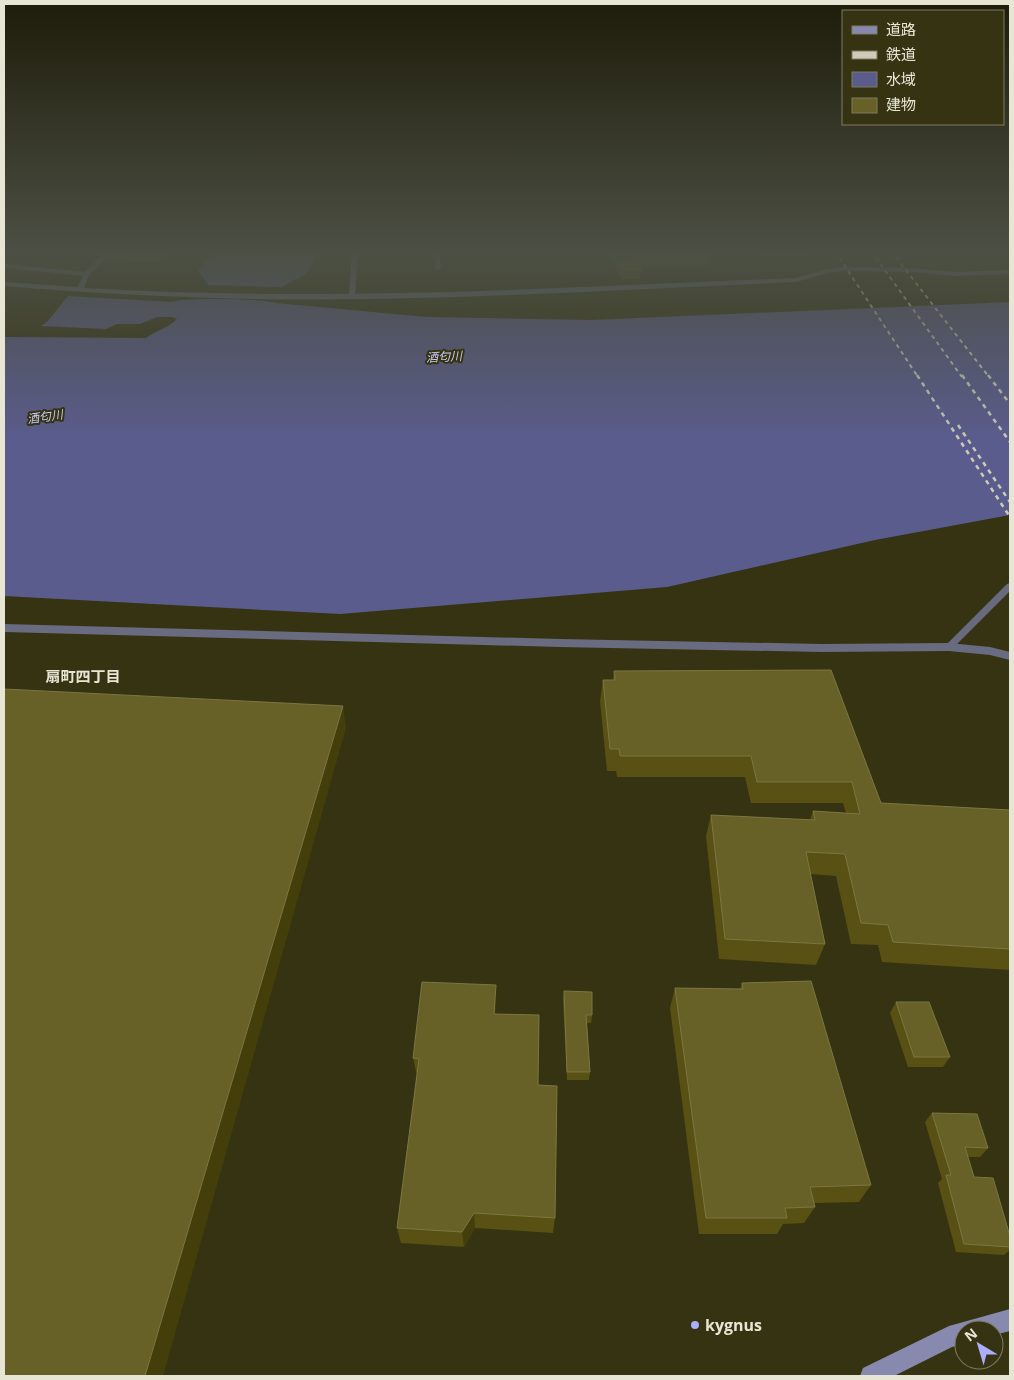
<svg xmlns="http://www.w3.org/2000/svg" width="1014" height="1380" font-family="'Open Sans','Noto Sans JP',sans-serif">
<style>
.water{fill:#5a5c8e}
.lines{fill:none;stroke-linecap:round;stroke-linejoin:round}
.service{fill:#696b81;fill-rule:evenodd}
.minor{fill:#696b81;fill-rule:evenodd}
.tertiary{fill:#696b81;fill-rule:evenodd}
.secondary{fill:#878aae;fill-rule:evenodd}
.rail-far1{stroke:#ceccb8;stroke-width:2;stroke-dasharray:4 4;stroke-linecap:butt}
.rail{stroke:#ceccb8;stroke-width:2.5;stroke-dasharray:4.5 4.5;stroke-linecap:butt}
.wall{fill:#585113}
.shaded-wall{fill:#443e0b}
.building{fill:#676128;stroke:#7b7643}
.poi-dot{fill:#abaffb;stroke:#363313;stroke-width:2}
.labels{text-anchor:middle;stroke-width:4;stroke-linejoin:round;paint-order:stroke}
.far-water-label{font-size:12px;font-style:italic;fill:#c8cbfa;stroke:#363313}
.neighbourhood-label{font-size:15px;font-weight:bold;fill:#e7e6d4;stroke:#363313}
.near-poi-label{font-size:16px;font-weight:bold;fill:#e7e6d4;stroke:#363313;text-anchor:start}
</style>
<rect width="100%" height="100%" fill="#363313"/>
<g class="water">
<polygon points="215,251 320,251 306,274 281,287 208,285 198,270"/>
<path d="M68,296L172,302C183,297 270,299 276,303L426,317L592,320L1010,302V515L875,540L667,587L340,614L4,596V337L146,338C155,331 169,328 177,319L172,317H157L140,324H117L106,329L41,326L47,322Z"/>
</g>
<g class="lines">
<g class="service">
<polygon points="436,251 440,251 441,268 438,270 435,268"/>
<polygon points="4,264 86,272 89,274 86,276 4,268"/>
<polygon points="1010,583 1010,591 952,649 946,649 944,647 1007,584"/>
</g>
<path class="minor" d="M106,251H113L89,275L84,288C322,302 558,288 796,278L827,269L843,267L912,268L954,272L1010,270V274L954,276L912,272L843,271L828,273L796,282C653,288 509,297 366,299C245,301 124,296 4,286V282L78,287L84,273Z"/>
<g class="tertiary">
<polygon points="352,251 358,251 355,296 352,298 349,296"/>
<polygon points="4,624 559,639 822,644 949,643 990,647 1010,652 1010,660 990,655 949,651 822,652 559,647 4,632"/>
</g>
<polygon class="secondary" points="1010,1309 1010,1331 994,1335 994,1330 964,1330 964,1344 952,1347 894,1376 860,1376 863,1368 949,1326"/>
<g class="rail-far1">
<polyline points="835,251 918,377"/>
<polyline points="871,251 962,377"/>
<polyline points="891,251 989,377"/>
</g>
<g class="rail">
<polyline points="917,375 1010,517"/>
<polyline points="962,375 1010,442"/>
<polyline points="988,375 1010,404"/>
<polyline points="958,425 1010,502"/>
</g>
</g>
<g class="wall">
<polygon points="109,251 171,251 160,262 108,261 106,254"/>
<polygon points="551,251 708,251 711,258 710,267 640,267 641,270 640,279 622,279 607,252 551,252"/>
<polygon points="741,251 810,251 809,255 742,254"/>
<polygon points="831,670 881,803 1010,810 1010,970 882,962 878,945 851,944 836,876 810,874 825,944 816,965 719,959 706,836 711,815 810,820 813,811 846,813 843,803 751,803 745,777 617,777 616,771 607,771 600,701 603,680 613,680 614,671"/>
<polygon points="742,983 871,1185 859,1202 814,1203 815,1207 804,1223 783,1224 777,1234 699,1234 670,1008 675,988 740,989"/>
<polygon points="496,985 495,1014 538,1085 555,1218 553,1233 475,1228 464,1247 401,1243 397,1228 417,1076 413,1058"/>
<polygon points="564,991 592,1015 591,1023 587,1023 590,1072 589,1080 567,1080 563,999"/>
<polygon points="896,1002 950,1057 943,1067 908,1067 890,1013"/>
<polygon points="932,1113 988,1148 980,1157 968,1157 974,1177 1010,1247 1010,1250 1004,1255 956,1252 938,1183 942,1179 925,1122"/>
</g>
<g class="shaded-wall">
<polygon points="162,251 171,251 160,262 158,255"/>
<polygon points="343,706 346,728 163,1376 145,1376"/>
<polygon points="496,985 496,1004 494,1032 494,1014"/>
<polygon points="474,1213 475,1228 464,1247 462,1232"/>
</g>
<g class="building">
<polygon points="109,251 162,251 158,255 106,254"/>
<polygon points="612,251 708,251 711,258 635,258 641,270 622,270"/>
<polygon points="831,670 881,803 1010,810 1010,949 893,942 888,925 861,923 845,854 806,852 825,944 725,939 711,815 815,820 813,811 860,814 852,782 757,782 751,756 620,756 619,749 610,749 603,680 615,680 614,671"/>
<polygon points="4,689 343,706 145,1376 4,1376"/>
<polygon points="811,981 871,1185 810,1187 815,1207 785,1208 787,1218 706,1218 675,988 743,989 742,983"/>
<polygon points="422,982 496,985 494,1014 539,1015 538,1085 557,1086 555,1218 474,1213 462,1232 397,1228 419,1059 413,1058"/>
<polygon points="564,991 592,992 592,1015 586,1015 590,1072 567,1072"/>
<polygon points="896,1002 929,1002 950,1057 914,1057"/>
<polygon points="932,1113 977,1114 988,1148 965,1147 974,1177 993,1178 1010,1236 1010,1247 964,1244 946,1175 951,1175"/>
</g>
<linearGradient id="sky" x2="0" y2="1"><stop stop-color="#1e1c0a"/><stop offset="0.57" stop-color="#4c5044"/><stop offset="1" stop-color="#4c5044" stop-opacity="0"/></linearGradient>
<rect width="1014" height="444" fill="url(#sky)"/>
<circle class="poi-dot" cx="695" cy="1325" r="5"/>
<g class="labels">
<g class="far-water-label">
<text transform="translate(444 357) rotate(-3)" y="4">酒匂川</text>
<text transform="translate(45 417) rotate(-8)" y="4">酒匂川</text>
</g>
<g class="neighbourhood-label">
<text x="83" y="682">扇町四丁目</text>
</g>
<g class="near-poi-label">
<text x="705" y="1331">kygnus</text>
</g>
</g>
<rect width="1014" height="1380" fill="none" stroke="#e7e6d4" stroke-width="10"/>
<rect x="842" y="10" width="162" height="115" fill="#363313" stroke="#7d7b60"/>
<rect x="852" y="26" width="25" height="8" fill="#878aae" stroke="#7d7b60"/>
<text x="886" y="35" font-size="15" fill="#e7e6d4">道路</text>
<rect x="852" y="51" width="25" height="8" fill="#ceccb8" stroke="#7d7b60"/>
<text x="886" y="60" font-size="15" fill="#e7e6d4">鉄道</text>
<rect x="852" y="72" width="25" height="15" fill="#5a5c8e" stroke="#7d7b60"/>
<text x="886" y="85" font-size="15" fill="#e7e6d4">水域</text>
<rect x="852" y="98" width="25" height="15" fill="#676128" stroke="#7d7b60"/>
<text x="886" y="110" font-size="15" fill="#e7e6d4">建物</text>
<g transform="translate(979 1345) rotate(322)"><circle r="24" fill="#363313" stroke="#7d7b60"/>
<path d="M0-4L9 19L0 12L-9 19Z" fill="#abaffb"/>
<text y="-8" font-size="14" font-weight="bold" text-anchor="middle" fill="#e7e6d4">N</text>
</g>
</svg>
